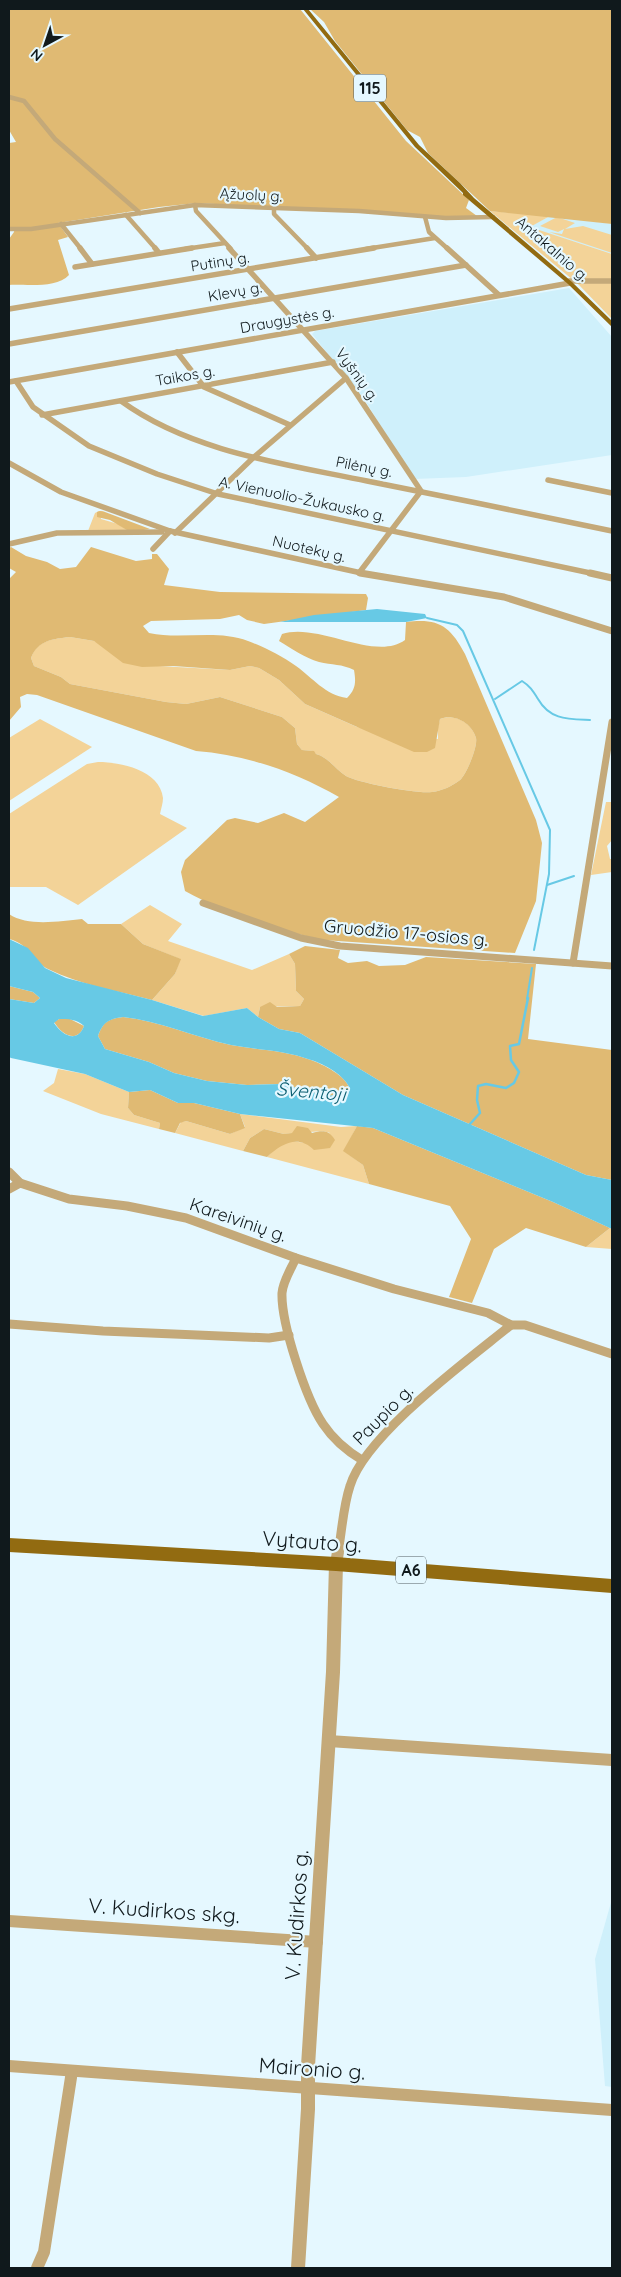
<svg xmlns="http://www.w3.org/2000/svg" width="621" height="2277" font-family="Quicksand,sans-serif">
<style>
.built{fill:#cff0fb}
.green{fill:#f3d398}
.forest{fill:#e0ba73;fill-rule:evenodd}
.water{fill:#67c9e5;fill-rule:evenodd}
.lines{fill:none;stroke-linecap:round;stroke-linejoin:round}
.stream-far1{stroke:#67c9e5;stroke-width:2}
.stream{stroke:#67c9e5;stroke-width:2.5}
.minor-far4{stroke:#c4a979;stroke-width:4.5}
.minor-far3{stroke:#c4a979;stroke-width:5.5}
.minor-far2{stroke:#c4a979;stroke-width:7}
.minor-far1{stroke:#c4a979;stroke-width:9}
.minor{stroke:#c4a979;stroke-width:12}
.tertiary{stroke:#c4a979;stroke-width:14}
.primary{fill:#926b11;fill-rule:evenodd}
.labels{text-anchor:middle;stroke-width:4.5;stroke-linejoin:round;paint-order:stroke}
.far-street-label{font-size:15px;fill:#10191c;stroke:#e5f8ff}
.shield{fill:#e5f8ff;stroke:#505c60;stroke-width:1}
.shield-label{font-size:16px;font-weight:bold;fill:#10191c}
.street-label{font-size:18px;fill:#10191c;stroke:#e5f8ff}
.water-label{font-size:19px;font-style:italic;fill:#0c5f73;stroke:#e5f8ff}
.near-street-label{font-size:21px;fill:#10191c;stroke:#e5f8ff}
</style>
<rect width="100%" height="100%" fill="#e5f8ff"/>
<g class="built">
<polygon points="550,216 612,224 612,254 529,227"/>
<polygon points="569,288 612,337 612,455 466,477 414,479 366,402 312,334 315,331"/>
<polygon points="612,1899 612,2087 605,2086 595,1959"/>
</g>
<g class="green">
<polygon points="490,211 550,216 530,227 612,254 612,319 579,285"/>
<polygon points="557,217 575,223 565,229 583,226 612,235 612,253 549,232 562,234 564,229 558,232 540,226"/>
<polygon points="99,511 105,512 100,511 101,519 118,524 130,532 88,531 95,513"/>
<path d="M70,637L94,641L159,666L230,670L250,666L259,668L279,680L305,704L357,727L438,739V727L440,719C455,713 472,723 476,738C478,747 466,775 460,780C452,786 442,791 432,792C417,794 359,783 346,776C335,769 328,757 316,754L313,751L302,750L297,744L295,728L282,717L220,697L186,704L166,702L70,684L61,677L34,666L31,658C37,640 53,639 70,637Z"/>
<polygon points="40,719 92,747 9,801 9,738"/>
<path d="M98,762C120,762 160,770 163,798C163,803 161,809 160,814L187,828L78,905L46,887H9V814L87,764Z"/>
<polygon points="606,802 612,802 612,840 607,846 610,859 612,859 612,872 591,875"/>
<polygon points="150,905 182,924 168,941 252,970 289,954 295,964 296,991 304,999 300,1006 260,1007 258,1017 247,1008 204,1016 152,1000 175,974 180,959 143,944 121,924"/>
<polygon points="58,1069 85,1074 129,1092 128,1108 134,1115 160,1123 159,1129 101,1114 43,1091 54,1083"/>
<polygon points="240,1114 341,1127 357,1126 344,1151 363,1165 369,1184 267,1157 277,1147 289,1141 307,1143 330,1133 323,1131 284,1134 264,1129 250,1138 243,1151 175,1133 181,1122 186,1121 230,1134 245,1127"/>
<polygon points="610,1228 612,1229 612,1249 586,1247"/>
</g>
<g class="forest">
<path d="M9,9H300L406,141L469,200L466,208L477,216L456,217L197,203L159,207L58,223L68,237L58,240L69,275C56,289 26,284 9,285V239L14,232L15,227H9V143L16,142L9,130Z"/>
<polygon points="310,9 612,9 612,224 490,211 428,153 420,137 407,130 335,41 324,22"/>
<polygon points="100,511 105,512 150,529 130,532 110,520 97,517 97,512"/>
<path d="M11,547L26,556L47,562L60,569L76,567L91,547L136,561L152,559V554H157L169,569L164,585L220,592L366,594L368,598L366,610L264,624L247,620L239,615L220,619L151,621L143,626L149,633C181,640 217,629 248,641C264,647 282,656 296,666C313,678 325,695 347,698C356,689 356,682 354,670C342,664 332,665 319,662C305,658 291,648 279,641L282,634C318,622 375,662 405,640L406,622C439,618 450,626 465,654L536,820L542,843L536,901L515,953L323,940C276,929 227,914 185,891L181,872L185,860L227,820L235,818L258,823L284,813L305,822L339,797C295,772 248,755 196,751L37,695L27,694L20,697L21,707L9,721V579L16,572L9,568V548ZM70,637L94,641L123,663L142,667L173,666L230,670L250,666L259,668L279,680L305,704L414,752H427L435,748L440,719C454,713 472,723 476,738C478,747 466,775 460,780C452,786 442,791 432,792C416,794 359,783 346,776C335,769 328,757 316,754L314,751L302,750L297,744L295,728L282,717L220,697L186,704L166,702L70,684L61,677L34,666L31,658C38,640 53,639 70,637Z"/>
<path d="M9,914C28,927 60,921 82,919L88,924H121L143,944L181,959L175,974L152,1000C118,991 80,985 48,969C32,961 30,944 9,939Z"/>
<polygon points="305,946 340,950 338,958 348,963 367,961 379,966 405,965 426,957 536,964 528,1039 612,1050 612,1180 586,1175 403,1095 300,1033 279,1029 258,1017 260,1007 270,1002 277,1007 300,1006 304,999 296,991 295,964 289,954"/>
<polygon points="9,986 33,992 40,998 34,1003 9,999"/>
<path d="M123,1017C160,1021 194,1037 231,1045C258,1050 285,1050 311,1060C324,1065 345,1075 350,1089L342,1094L328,1096L281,1084L247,1085L207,1081L174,1073L149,1062L105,1049L98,1036C103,1022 108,1019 123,1017Z"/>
<path d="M59,1019H70L84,1026C77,1044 62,1035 54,1022Z"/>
<polygon points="150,1090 178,1103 194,1103 240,1114 245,1128 230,1134 186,1121 180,1123 175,1133 159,1129 160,1123 134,1115 128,1108 129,1092"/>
<path d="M297,1126L308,1128L312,1133C323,1130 329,1130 335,1140L330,1148L314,1150C298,1134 281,1144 267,1157L243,1151L250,1138L264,1129L284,1134L292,1133Z"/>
<polygon points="357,1126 373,1128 553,1202 610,1228 586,1247 526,1228 494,1249 472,1303 449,1297 471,1239 450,1206 369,1184 363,1165 343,1151"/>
</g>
<g class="water">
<polygon points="377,609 425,614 427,618 406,622 280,622 314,615"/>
<path d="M9,939L28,948L45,968L66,978L152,1000L203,1016L247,1008L258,1017L279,1029L300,1033L403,1095L586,1175L612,1180V1229L553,1202L373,1128L240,1114L194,1103H178L150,1090L129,1092L85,1074L11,1058L9,1057V999L34,1003L40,998L33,992L9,986ZM123,1017C160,1021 194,1037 231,1045C258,1050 285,1050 311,1060C324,1064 345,1075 350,1089L342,1094L328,1096L281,1084L247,1085L207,1081L174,1073L149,1062L105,1049L98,1036C103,1022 109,1019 123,1017ZM59,1019C68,1019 77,1019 84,1026C77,1044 62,1035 54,1023Z"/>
</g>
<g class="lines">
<g class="stream-far1">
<polyline points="427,618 457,625 463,631 550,830 549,874 534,950"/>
<path d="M495,699L522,681C530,686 533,691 538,699C550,720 568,719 590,720"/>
<polyline points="547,885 574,876"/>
<polyline points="527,999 532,968"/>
</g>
<polyline class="stream" points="470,1124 480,1113 477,1100 478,1086 486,1084 506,1088 514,1083 519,1072 511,1060 510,1046 519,1044 528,998"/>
<g class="minor-far4">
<polyline points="9,97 24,101 55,139 140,213"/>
<polyline points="195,205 196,211 231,249"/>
<polyline points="274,209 274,214 308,249"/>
<polyline points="126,215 156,249"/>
<polyline points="425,217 429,232 448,249"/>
<polyline points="61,224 81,249"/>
<polyline points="9,229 31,229 195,205 359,211 446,218 493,217"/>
<polyline points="185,249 225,243"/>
<polyline points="366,249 435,238"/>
</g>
<g class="minor-far3">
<polyline points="80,248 92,264"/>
<polyline points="155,248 159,253"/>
<polyline points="229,248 346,378 421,491 359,573"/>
<polyline points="307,248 316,258"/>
<polyline points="447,248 499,295"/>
<polyline points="75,267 192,248"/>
<polyline points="569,281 612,281"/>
<polyline points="9,309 374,248"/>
<polyline points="9,344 466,265"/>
<polyline points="177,352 204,387 290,425"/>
<polyline points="16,381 33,407 89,446 157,474 218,494 595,574"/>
<polyline points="9,382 570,283"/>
<path d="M121,401C191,452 285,464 367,481C449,497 530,514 612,531"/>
<polyline points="42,415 333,362"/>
<polyline points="9,463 61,492 170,531 366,574"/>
<polyline points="548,480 612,493"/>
<polyline points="175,533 254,457 346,378"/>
<polyline points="9,544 57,533 162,532"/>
<polyline points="153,549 170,531"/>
</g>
<g class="minor-far2">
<polyline points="360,573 504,597 612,631"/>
<polyline points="590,573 612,578"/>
<polyline points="203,903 301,938 340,946 612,966"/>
<polyline points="573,963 612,722"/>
</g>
<g class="minor-far1">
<polyline points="9,1172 20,1183 69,1199 127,1206 186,1218 296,1258 394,1289 488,1313 511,1325 525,1325 612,1354"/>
<polyline points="9,1189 20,1183"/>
<path d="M296,1258C291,1269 283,1281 282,1293C281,1323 306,1399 323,1424C333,1439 347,1451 362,1460"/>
<polyline points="9,1324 103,1331 269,1338 289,1335"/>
<path d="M338,1553C342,1531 343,1507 350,1486C365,1435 468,1360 511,1325"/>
</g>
<g class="minor">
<polyline points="336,1564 338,1552"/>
<polyline points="329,1741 612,1760"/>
<polyline points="9,1921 317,1942"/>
<polyline points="9,2066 612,2110"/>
<polyline points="37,2268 44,2252 72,2071"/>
</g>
<polyline class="tertiary" points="298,2268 308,2109 308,2066 333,1672 336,1564"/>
<g class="primary">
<polygon points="303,9 308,9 419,145 460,183 474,198 572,282 612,321 612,327 568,284 463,195 463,193 415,147"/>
<polygon points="9,1538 336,1557 612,1579 612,1593 336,1571 9,1552"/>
</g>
</g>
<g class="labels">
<g class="far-street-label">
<text transform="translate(251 195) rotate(3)" y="5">Ąžuolų g.</text>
<text transform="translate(552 249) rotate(41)" y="5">Antakalnio g.</text>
<text transform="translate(220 262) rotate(-9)" y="5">Putinų g.</text>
<text transform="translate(235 292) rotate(-10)" y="5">Klevų g.</text>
<text transform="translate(287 320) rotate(-10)" y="5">Draugystės g.</text>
<text transform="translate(357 375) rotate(54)" y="5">Vyšnių g.</text>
<text transform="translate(185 376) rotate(-10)" y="5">Taikos g.</text>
<text transform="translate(364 467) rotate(11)" y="5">Pilėnų g.</text>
<text transform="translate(302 499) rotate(12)" y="5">A. Vienuolio-Žukausko g.</text>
<text transform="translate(309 549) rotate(13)" y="5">Nuotekų g.</text>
</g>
<g class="shield">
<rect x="354" y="74.5" width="32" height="27" rx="4"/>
<rect x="396" y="1556.5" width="30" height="27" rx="4"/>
</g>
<g class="shield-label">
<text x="370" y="94">115</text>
<text x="411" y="1576">A6</text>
</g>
<g class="street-label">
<text transform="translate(406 933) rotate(5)" y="6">Gruodžio 17-osios g.</text>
<text transform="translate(238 1220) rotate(19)" y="6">Kareivinių g.</text>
<text transform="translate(383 1415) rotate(-45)" y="6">Paupio g.</text>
</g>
<g class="water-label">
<text transform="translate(311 1091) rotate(5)" y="7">Šventoji</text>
</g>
<g class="near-street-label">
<text transform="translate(312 1542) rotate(4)" y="7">Vytauto g.</text>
<text transform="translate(164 1911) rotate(4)" y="7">V. Kudirkos skg.</text>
<text transform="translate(297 1915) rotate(-86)" y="7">V. Kudirkos g.</text>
<text transform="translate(312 2069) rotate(4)" y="7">Maironio g.</text>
</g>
</g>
<rect width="621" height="2277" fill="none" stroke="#10191c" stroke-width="20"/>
<g transform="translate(45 45) rotate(220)" stroke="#e5f8ff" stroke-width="4" paint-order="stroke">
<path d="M0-4L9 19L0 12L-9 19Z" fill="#10191c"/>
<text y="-8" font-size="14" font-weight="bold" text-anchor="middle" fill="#10191c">N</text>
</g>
</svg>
